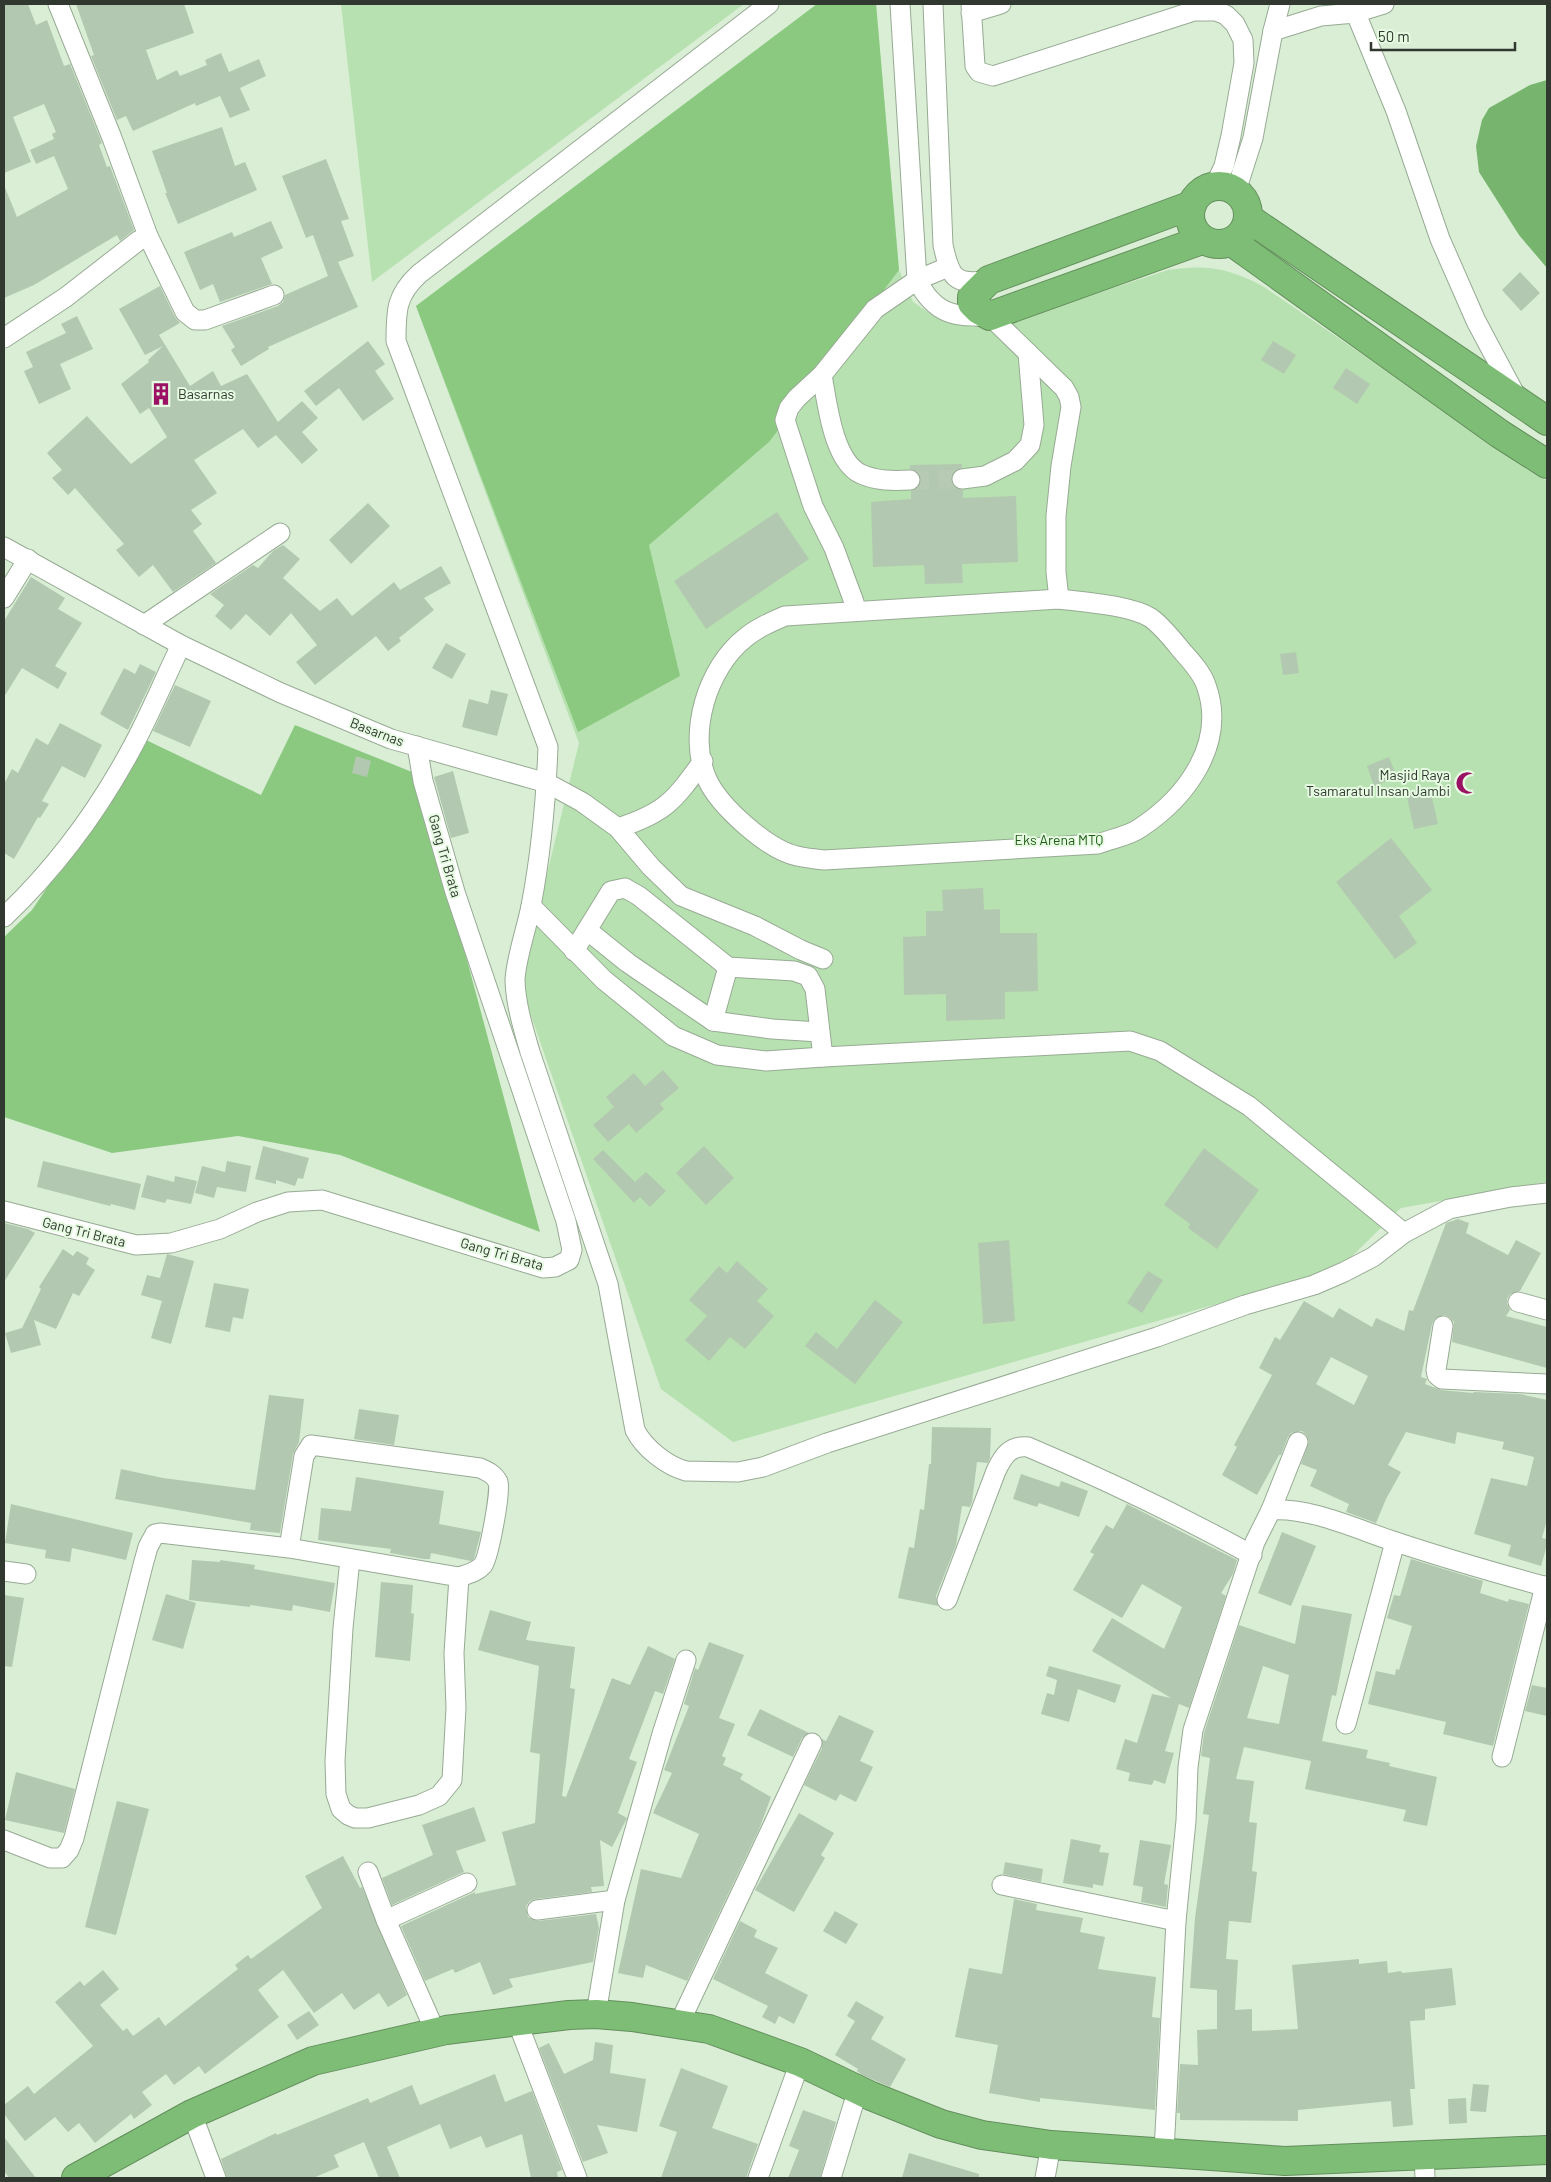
<svg xmlns="http://www.w3.org/2000/svg" width="1551" height="2182" font-family="Barlow,sans-serif">
<style>
.green{fill:#b7e1b0}
.forest{fill:#8bc981}
.water{fill:#77b46d}
.building{fill:#b3c8b0;fill-rule:evenodd}
.lines{fill:none;stroke-linecap:round;stroke-linejoin:round}
.minor-tunnel{stroke:#b7cab4;stroke-width:19;stroke-dasharray:19 9;stroke-linecap:butt}
.minor-casing{stroke:#97ab94;stroke-width:21}
.highway-casing{stroke:#638e5c;stroke-width:30}
.minor{stroke:#fff;stroke-width:19}
.highway{stroke:#7ebd75;stroke-width:28}
.labels{text-anchor:middle;stroke-width:4;stroke-linejoin:round;paint-order:stroke}
.poi-label{font-size:14px;fill:#30382f;stroke:#e6fbe2;text-anchor:start}
.street-label{font-size:14px;fill:#30382f;stroke:#e6fbe2}
.park-label{font-size:14px;fill:#205c17;stroke:#e6fbe2}
</style>
<rect width="100%" height="100%" fill="#d9eed5"/>
<g class="green">
<polygon points="341,4 744,4 372,282"/>
<path d="M817,4H876L899,270L913,302L935,317L972,327L1028,316L1168,270C1206,264 1230,268 1264,287L1547,481V1182L1401,1208L1339,1269L733,1442L661,1389L520,984L579,743L416,306Z"/>
</g>
<g class="forest">
<polygon points="817,4 876,4 899,270 769,442 649,545 680,676 578,732 416,306"/>
<polygon points="295,725 417,774 540,1232 340,1155 238,1136 112,1153 4,1117 4,937 32,910 146,740 261,795"/>
</g>
<polygon class="water" points="1547,80 1547,268 1519,235 1479,172 1476,146 1482,120 1489,108 1530,85"/>
<g class="building">
<polygon points="4,4 28,4 36,25 47,20 64,66 70,64 102,143 99,145 107,167 110,166 134,230 120,241 117,235 34,285 4,298 4,185 17,217 68,189 54,156 36,164 30,150 54,139 52,134 56,132 44,104 13,117 31,162 4,173"/>
<polygon points="76,4 184,4 194,33 146,50 157,80 177,70 180,76 207,65 205,60 221,53 229,72 259,59 266,76 240,88 250,110 230,118 220,96 196,106 195,103 133,131 126,116 117,120 91,56 94,55"/>
<polygon points="222,127 235,166 245,162 257,190 178,224 165,193 167,193 152,151"/>
<polygon points="326,159 349,219 341,221 354,256 338,262 358,307 268,347 269,349 241,366 231,350 235,347 222,326 278,306 283,302 285,295 328,276 313,235 306,238 282,176"/>
<polygon points="271,221 283,248 261,258 272,284 220,302 213,284 200,290 184,252 232,232 234,237"/>
<polygon points="1520,272 1540,293 1521,311 1502,290"/>
<polygon points="160,286 175,317 180,323 159,335 190,386 213,371 221,386 247,374 278,422 302,401 318,418 302,432 318,450 302,464 276,435 258,448 243,429 194,460 217,493 191,510 202,524 193,531 216,563 173,592 153,565 139,577 116,550 124,544 75,488 68,495 52,478 62,470 47,453 87,416 131,464 167,437 149,408 140,414 121,384 149,362 148,360 163,346 145,355 119,309"/>
<polygon points="77,316 93,349 60,364 71,389 39,404 24,371 33,367 26,352 66,333 61,324"/>
<polygon points="368,341 385,364 375,371 394,399 363,421 339,388 316,406 304,391"/>
<polygon points="1273,341 1296,355 1284,374 1261,360"/>
<polygon points="1346,368 1370,384 1357,404 1333,388"/>
<polygon points="962,464 962,468 956,470 952,474 951,480 953,486 963,490 963,498 1016,496 1018,562 962,564 963,583 925,584 924,565 873,567 871,502 911,499 911,491 916,489 921,480 919,474 910,469 910,465"/>
<polygon points="368,503 390,526 351,564 329,540"/>
<polygon points="777,512 809,559 706,629 674,581"/>
<polygon points="283,545 300,559 283,578 320,611 337,598 352,616 394,582 400,590 441,566 451,583 424,598 434,610 399,638 401,641 388,651 376,636 315,685 296,662 317,645 291,613 270,636 246,614 231,630 215,616 224,605 210,594 253,565 258,568 273,551"/>
<polygon points="31,577 65,598 58,609 82,623 55,666 67,673 58,689 22,668 4,697 4,621"/>
<polygon points="446,643 466,654 452,679 432,668"/>
<polygon points="1296,652 1299,673 1283,675 1280,654"/>
<polygon points="140,664 156,672 128,730 100,714 124,668 135,674"/>
<polygon points="175,685 211,701 190,747 153,731"/>
<polygon points="491,690 508,694 497,736 462,727 469,699 488,704"/>
<polygon points="60,723 102,745 85,778 62,766 42,801 49,804 40,818 38,817 14,859 4,853 4,784 12,769 18,773 36,738 48,745"/>
<polygon points="356,756 371,761 367,777 352,773"/>
<polygon points="1389,757 1397,777 1374,786 1367,766"/>
<polygon points="453,771 469,833 451,838 434,777"/>
<polygon points="1430,788 1438,824 1414,829 1406,793"/>
<polygon points="1391,838 1432,890 1399,916 1417,943 1395,959 1336,882"/>
<polygon points="983,888 984,910 1000,909 1000,933 1037,933 1038,991 1005,992 1005,1019 946,1021 946,994 904,995 903,937 926,936 926,911 943,911 942,890"/>
<polygon points="663,1070 679,1088 660,1104 664,1109 636,1133 629,1124 608,1142 593,1125 614,1107 606,1097 634,1073 645,1086"/>
<polygon points="263,1146 309,1158 303,1179 298,1178 295,1186 276,1180 276,1184 255,1179"/>
<polygon points="704,1146 734,1178 706,1205 676,1173"/>
<polygon points="1204,1148 1259,1190 1217,1249 1188,1228 1190,1224 1164,1205"/>
<polygon points="603,1150 635,1182 646,1172 666,1191 650,1207 640,1197 634,1203 593,1159"/>
<polygon points="43,1161 141,1184 135,1210 111,1204 110,1206 37,1187"/>
<polygon points="227,1161 251,1166 246,1192 217,1187 214,1198 195,1193 202,1166 225,1172"/>
<polygon points="147,1175 174,1182 175,1176 197,1181 191,1204 167,1199 165,1203 141,1197"/>
<path d="M1458,1219L1469,1223L1466,1233L1508,1255L1516,1240L1541,1253L1520,1291L1510,1294L1507,1299V1304L1510,1310L1506,1316L1547,1327V1368L1452,1342L1454,1322L1450,1318L1444,1315L1435,1319L1432,1324L1421,1377L1427,1379L1425,1384L1441,1390L1473,1393L1474,1392L1520,1394L1547,1400V1520L1542,1538L1547,1539V1545L1541,1566L1508,1556L1511,1545L1474,1534L1491,1478L1527,1486L1534,1457L1502,1449L1504,1442L1457,1432L1455,1444L1406,1432L1388,1465L1401,1472L1386,1499L1376,1523L1346,1512L1349,1504L1310,1486L1317,1470L1301,1464L1309,1441L1306,1435L1302,1431L1291,1433L1288,1437L1281,1455H1279L1257,1495L1222,1475L1237,1447L1234,1445L1272,1375L1259,1368L1275,1337L1280,1340L1304,1301L1333,1318L1339,1308L1372,1327L1376,1318L1404,1331L1409,1310L1413,1311L1446,1223ZM1331,1357L1368,1376L1354,1405L1316,1384Z"/>
<polygon points="4,1223 28,1229 35,1233 4,1282"/>
<polygon points="1009,1240 1015,1321 983,1324 978,1243"/>
<polygon points="63,1249 73,1256 77,1251 89,1258 86,1264 95,1270 79,1296 73,1293 56,1329 34,1320 41,1345 11,1353 5,1333 22,1328 41,1289 39,1287"/>
<polygon points="167,1254 194,1261 171,1344 151,1338 162,1301 141,1295 147,1275 160,1278"/>
<polygon points="737,1261 768,1289 757,1301 774,1316 745,1349 730,1337 709,1361 685,1340 707,1316 689,1300 719,1266 727,1273"/>
<polygon points="1148,1271 1163,1280 1142,1313 1127,1303"/>
<polygon points="214,1283 249,1289 243,1319 233,1317 230,1332 205,1327"/>
<polygon points="875,1300 903,1322 855,1384 805,1346 816,1332 837,1349"/>
<polygon points="269,1395 304,1399 299,1442 293,1454 280,1533 250,1530 251,1523 115,1499 121,1469 163,1478 255,1490"/>
<polygon points="359,1409 399,1415 394,1445 354,1439"/>
<polygon points="932,1427 991,1428 990,1458 988,1463 977,1462 972,1502 970,1507 962,1506 956,1545 936,1596 938,1606 898,1598 909,1547 914,1548 920,1509 924,1510 929,1464 931,1464"/>
<polygon points="1021,1474 1059,1487 1061,1481 1088,1491 1079,1517 1039,1503 1037,1507 1013,1499"/>
<polygon points="356,1477 444,1491 439,1524 481,1532 474,1559 471,1561 431,1553 430,1559 424,1559 390,1553 391,1549 318,1540 321,1508 351,1511"/>
<polygon points="11,1504 133,1533 126,1560 72,1548 70,1562 45,1558 46,1550 5,1543"/>
<polygon points="1127,1504 1237,1560 1233,1574 1221,1593 1226,1596 1189,1708 1179,1704 1165,1751 1174,1753 1165,1784 1154,1780 1152,1785 1128,1781 1130,1773 1116,1769 1125,1739 1137,1743 1152,1694 1171,1698 1092,1651 1112,1618 1164,1649 1182,1607 1142,1584 1122,1618 1073,1590 1094,1554 1090,1552 1106,1525 1113,1529"/>
<polygon points="1282,1532 1316,1546 1291,1606 1258,1593"/>
<polygon points="1411,1559 1483,1581 1480,1593 1508,1602 1509,1599 1529,1604 1493,1746 1443,1734 1446,1722 1368,1704 1376,1671 1395,1675 1396,1669 1399,1670 1412,1626 1387,1618 1394,1595 1400,1596"/>
<polygon points="192,1560 220,1562 220,1560 255,1565 254,1569 335,1583 330,1612 293,1605 292,1611 250,1605 250,1607 189,1600"/>
<polygon points="381,1582 413,1585 411,1613 414,1614 410,1661 375,1657"/>
<polygon points="166,1594 196,1603 183,1649 152,1640"/>
<polygon points="4,1595 24,1598 12,1667 4,1666"/>
<path d="M1302,1605L1352,1614L1336,1696L1332,1695L1322,1741L1368,1750L1366,1758L1390,1763L1389,1766L1437,1777L1427,1826L1403,1821L1406,1810L1305,1789L1311,1761L1244,1747L1236,1779L1254,1781L1249,1822L1257,1823L1252,1871L1257,1872L1251,1923L1229,1921L1226,1959L1238,1960L1235,2010L1252,2009V2031L1298,2029L1292,1965L1359,1959V1964L1387,1961L1388,1973L1401,1971L1402,1973L1452,1968L1456,2005L1425,2009V2020L1410,2021L1415,2089H1410L1413,2125L1393,2127L1391,2101L1298,2110V2121L1180,2120V2113H1177L1180,2064L1198,2065L1197,2030L1217,2029V1990L1190,1988L1195,1918L1209,1815L1203,1814L1210,1758L1201,1756L1204,1733L1239,1625L1295,1644ZM1263,1666L1289,1675L1279,1724L1247,1718Z"/>
<polygon points="490,1610 531,1622 526,1640 575,1647 570,1688 575,1689 562,1796 566,1797 612,1678 630,1685 648,1646 675,1659 663,1694 655,1691 629,1759 637,1762 618,1813 627,1818 625,1822 612,1847 600,1840 604,1886 591,1887 592,1892 536,1899 530,1901 526,1906 528,1917 538,1921 596,1914 599,1928 593,1962 509,1979 513,1987 493,1995 480,1962 455,1973 453,1969 425,1981 401,1926 475,1892 475,1894 516,1885 502,1832 535,1823 540,1754 530,1752 539,1666 478,1650"/>
<polygon points="709,1642 744,1655 719,1718 735,1724 722,1756 726,1758 723,1765 743,1774 740,1779 771,1797 760,1827 687,1981 646,1965 643,1978 618,1973 641,1869 681,1878 699,1834 653,1813 672,1773 664,1770 689,1706 684,1704 695,1668 698,1670"/>
<polygon points="1049,1666 1121,1685 1115,1703 1078,1689 1069,1722 1041,1714 1047,1693 1054,1695 1057,1680 1046,1676"/>
<polygon points="1532,1685 1547,1688 1547,1716 1525,1711"/>
<polygon points="760,1709 809,1733 802,1738 793,1757 747,1735"/>
<polygon points="839,1715 874,1731 860,1761 873,1767 856,1802 840,1794 836,1801 804,1785 822,1748 822,1739 826,1741"/>
<polygon points="16,1772 75,1789 64,1833 5,1820"/>
<polygon points="117,1801 149,1809 116,1935 85,1927"/>
<polygon points="474,1807 486,1841 456,1851 464,1872 392,1905 382,1878 433,1855 422,1825"/>
<polygon points="799,1813 834,1833 821,1855 825,1858 794,1912 755,1890"/>
<polygon points="1071,1839 1101,1845 1099,1852 1109,1853 1103,1886 1093,1884 1093,1888 1063,1883"/>
<polygon points="1140,1840 1171,1845 1164,1884 1168,1885 1166,1907 1141,1902 1143,1887 1133,1885"/>
<polygon points="343,1856 360,1888 362,1887 407,1995 388,2007 379,1993 354,2010 342,1993 314,2013 283,1970 258,1990 279,2017 205,2074 199,2066 174,2085 166,2074 142,2092 152,2105 134,2119 131,2114 95,2143 79,2123 68,2132 55,2117 25,2141 4,2114 4,2105 28,2086 34,2094 93,2046 55,2002 80,1981 84,1986 103,1970 119,1989 100,2005 123,2031 127,2028 133,2036 159,2017 165,2026 238,1969 235,1965 248,1955 251,1959 322,1908 305,1876"/>
<polygon points="1005,1862 1043,1869 1041,1882 1003,1874"/>
<polygon points="1014,1899 1037,1904 1036,1910 1083,1918 1080,1932 1105,1937 1098,1969 1156,1977 1152,2017 1160,2018 1155,2110 1040,2098 1040,2102 989,2093 998,2045 955,2037 969,1968 1002,1974"/>
<polygon points="835,1911 858,1924 846,1944 823,1931"/>
<polygon points="740,1921 757,1930 754,1937 778,1948 765,1973 808,1995 794,2024 779,2016 775,2024 762,2017 768,2006 713,1979"/>
<polygon points="856,2001 884,2017 871,2039 906,2059 890,2087 862,2075 857,2071 858,2069 835,2055 855,2021 847,2016"/>
<polygon points="309,2011 319,2025 297,2040 287,2025"/>
<polygon points="595,2042 613,2045 610,2073 646,2079 637,2132 597,2125 608,2153 583,2162 539,2048 549,2043 564,2074 593,2060"/>
<polygon points="681,2068 728,2086 712,2128 758,2144 746,2178 661,2178 677,2132 659,2126"/>
<polygon points="495,2074 505,2102 532,2091 562,2170 557,2172 558,2178 531,2178 522,2134 486,2148 481,2136 450,2149 440,2124 387,2147 400,2178 379,2178 364,2142 334,2155 339,2167 313,2178 227,2178 221,2159 276,2133 277,2135 368,2098 370,2103 412,2085 420,2105"/>
<polygon points="1473,2084 1489,2085 1486,2112 1470,2111"/>
<polygon points="1466,2098 1467,2123 1449,2124 1448,2099"/>
<polygon points="803,2110 836,2122 820,2178 788,2178 799,2150 789,2146"/>
<polygon points="4,2137 36,2178 9,2178 4,2171"/>
<polygon points="909,2153 979,2174 979,2178 902,2178"/>
</g>
<g class="lines">
<polyline class="minor-tunnel" points="910,480 962,479"/>
<defs>
<g id="minor">
<polyline points="58,4 112,138 148,236 185,312 195,320 205,320 274,295"/>
<path d="M769,4L419,274C396,295 396,311 396,341L548,747C546,800 541,854 531,906C527,927 515,962 515,981C516,1005 523,1028 530,1052L608,1284L635,1430C644,1448 667,1466 686,1471L738,1472L763,1467L827,1443L1157,1337L1245,1305L1314,1285L1344,1272L1373,1257L1404,1233L1449,1209L1511,1197L1547,1193"/>
<path d="M900,4L917,280C935,315 954,317 990,316L1064,388L1069,397L1071,407L1061,466L1056,516V572L1059,599"/>
<path d="M933,4L943,245C950,277 954,286 989,280"/>
<polyline points="971,4 975,66 979,72 993,76 1194,11 1216,11 1226,15 1235,24 1243,40 1244,63 1231,136 1224,166 1214,187"/>
<polyline points="1352,4 1396,111 1440,239 1476,321 1517,398"/>
<polyline points="971,13 1001,4"/>
<polyline points="1273,31 1321,16 1355,13 1384,4"/>
<polyline points="1236,191 1253,138 1273,31 1280,4"/>
<polyline points="4,338 66,297 138,241 148,236"/>
<path d="M822,375C827,402 833,461 861,474C877,481 893,481 910,480"/>
<polyline points="962,479 985,476 1015,461 1030,445 1034,425 1028,353"/>
<polyline points="4,547 181,645 281,693 391,739 547,783 582,802 618,828 651,867 681,896 755,926 801,950 823,959"/>
<polyline points="4,598 28,559"/>
<path d="M1059,599C1083,602 1130,605 1151,618C1163,627 1173,640 1182,651C1191,661 1202,673 1206,685C1227,743 1187,797 1140,828C1129,836 1111,839 1098,844L824,860C815,859 806,858 797,856C768,850 719,806 707,779C687,734 707,668 745,638C757,628 771,622 785,616Z"/>
<polyline points="854,611 854,602 834,548 813,506 785,420 789,408 797,398 822,375 875,309 917,280 948,267"/>
<polyline points="144,625 280,533"/>
<path d="M618,828C665,813 674,801 703,761"/>
<polyline points="531,906 604,980 673,1036 717,1055 766,1061 823,1057 1130,1041 1160,1051 1249,1106 1404,1233"/>
<path d="M4,917C56,868 100,808 134,744C151,712 165,678 181,645"/>
<polyline points="587,930 628,963 713,1021 772,1029 819,1032"/>
<polyline points="574,951 611,891 625,888 639,896 728,967 794,971 808,976 815,989 823,1057"/>
<polyline points="713,1021 728,967"/>
<polyline points="4,1211 136,1245 171,1243 220,1229 257,1212 288,1202 322,1200 543,1268 555,1267 569,1260 572,1250 566,1221 455,892 423,781 417,746"/>
<polyline points="1518,1302 1547,1310"/>
<polyline points="1443,1326 1436,1370 1437,1375 1442,1379 1547,1384"/>
<path d="M1271,1510C1310,1507 1356,1529 1393,1541C1444,1558 1496,1573 1547,1587"/>
<polyline points="350,1559 343,1628 335,1761 336,1794 341,1809 348,1815 355,1818 368,1818 419,1805 439,1796 452,1780 456,1708 454,1653 459,1577"/>
<polyline points="4,1571 26,1574"/>
<path d="M947,1600L996,1471C1003,1456 1010,1445 1028,1447C1104,1479 1179,1515 1252,1555"/>
<polyline points="1346,1724 1395,1542"/>
<polyline points="1502,1757 1545,1586"/>
<path d="M4,1840L50,1858H62L69,1850L74,1838L143,1565L148,1547L155,1534L160,1533L289,1548L459,1577C468,1574 477,1572 483,1565C489,1556 501,1492 498,1482C494,1474 487,1471 480,1468L311,1445L304,1456L289,1548"/>
<polyline points="368,1872 386,1920 436,2033"/>
<polyline points="1002,1885 1176,1921"/>
<polyline points="537,1910 615,1900"/>
<polyline points="386,1920 467,1883"/>
<polyline points="596,2014 615,1900 662,1734 686,1660"/>
<polyline points="517,2021 577,2178"/>
<polyline points="679,2024 812,1743"/>
<polyline points="192,2114 216,2178"/>
<polyline points="1164,2152 1176,1921 1186,1821 1188,1767 1193,1730 1255,1542 1271,1510 1298,1442"/>
<polyline points="1424,2154 1425,2178"/>
<polyline points="758,2178 800,2062"/>
<polyline points="831,2178 858,2089"/>
<polyline points="1045,2178 1051,2145"/>
</g>
<g id="highway">
<circle cx="1219" cy="215" r="29"/>
<polyline points="1192,205 989,280 972,297 972,303 979,310 990,316 1202,240"/>
<polyline points="1248,218 1547,421"/>
<polyline points="1232,242 1500,434 1547,464"/>
<polyline points="76,2178 192,2114 313,2061 446,2030 569,2015 596,2014 632,2017 709,2029 800,2062 871,2096 941,2124 982,2135 1051,2145 1285,2161 1547,2150"/>
</g>
</defs>
<use href="#minor" class="minor-casing"/>
<use href="#highway" class="highway-casing"/>
<use href="#minor" class="minor"/>
<use href="#highway" class="highway"/>
</g>
<defs>
<symbol id="building-bare" viewBox="-9 -9 18 18"><path d="M-4-6H4V6H1V3H-1V6H-4ZM-2.5-4.3h1.7v1.8h-1.7ZM.8-4.3h1.7v1.8H.8ZM-2.5-1h1.7V.8h-1.7ZM.8-1h1.7V.8H.8Z" fill="#9b1264" stroke="#e6fbe2" stroke-width="2.5" paint-order="stroke"/></symbol>
<symbol id="mosque-bare" viewBox="-9 -9 18 18"><path d="M3.5-4.9A6 6 0 1 0 3.5 4.9A5 5 0 1 1 3.5-4.9Z" fill="#9b1264" stroke="#e6fbe2" stroke-width="2.5" paint-order="stroke"/></symbol>
</defs>
<g fill-rule="evenodd">
<use href="#building-bare" x="145" y="378" width="32" height="32"/>
<use href="#mosque-bare" x="1451" y="767" width="32" height="32"/>
</g>
<g class="labels">
<g class="poi-label">
<text x="178" y="399">Basarnas</text>
<text x="1450" y="780" text-anchor="end">Masjid Raya<tspan x="1450" dy="16">Tsamaratul Insan Jambi</tspan></text>
</g>
<g class="street-label">
<text transform="translate(377 732) rotate(21)" y="5">Basarnas</text>
<text transform="translate(445 856) rotate(74)" y="5">Gang Tri Brata</text>
<text transform="translate(84 1232) rotate(14)" y="5">Gang Tri Brata</text>
<text transform="translate(502 1254) rotate(16)" y="5">Gang Tri Brata</text>
</g>
<g class="park-label">
<text x="1059" y="845">Eks Arena MTQ</text>
</g>
</g>
<rect width="1551" height="2182" fill="none" stroke="#30382f" stroke-width="10"/>
<path d="M1371 42v8h144v-8" fill="none" stroke="#30382f" stroke-width="2.5"/>
<text x="1378" y="42" font-size="15" fill="#30382f" stroke="#e6fbe2" stroke-width="4" paint-order="stroke">50 m</text>
</svg>
